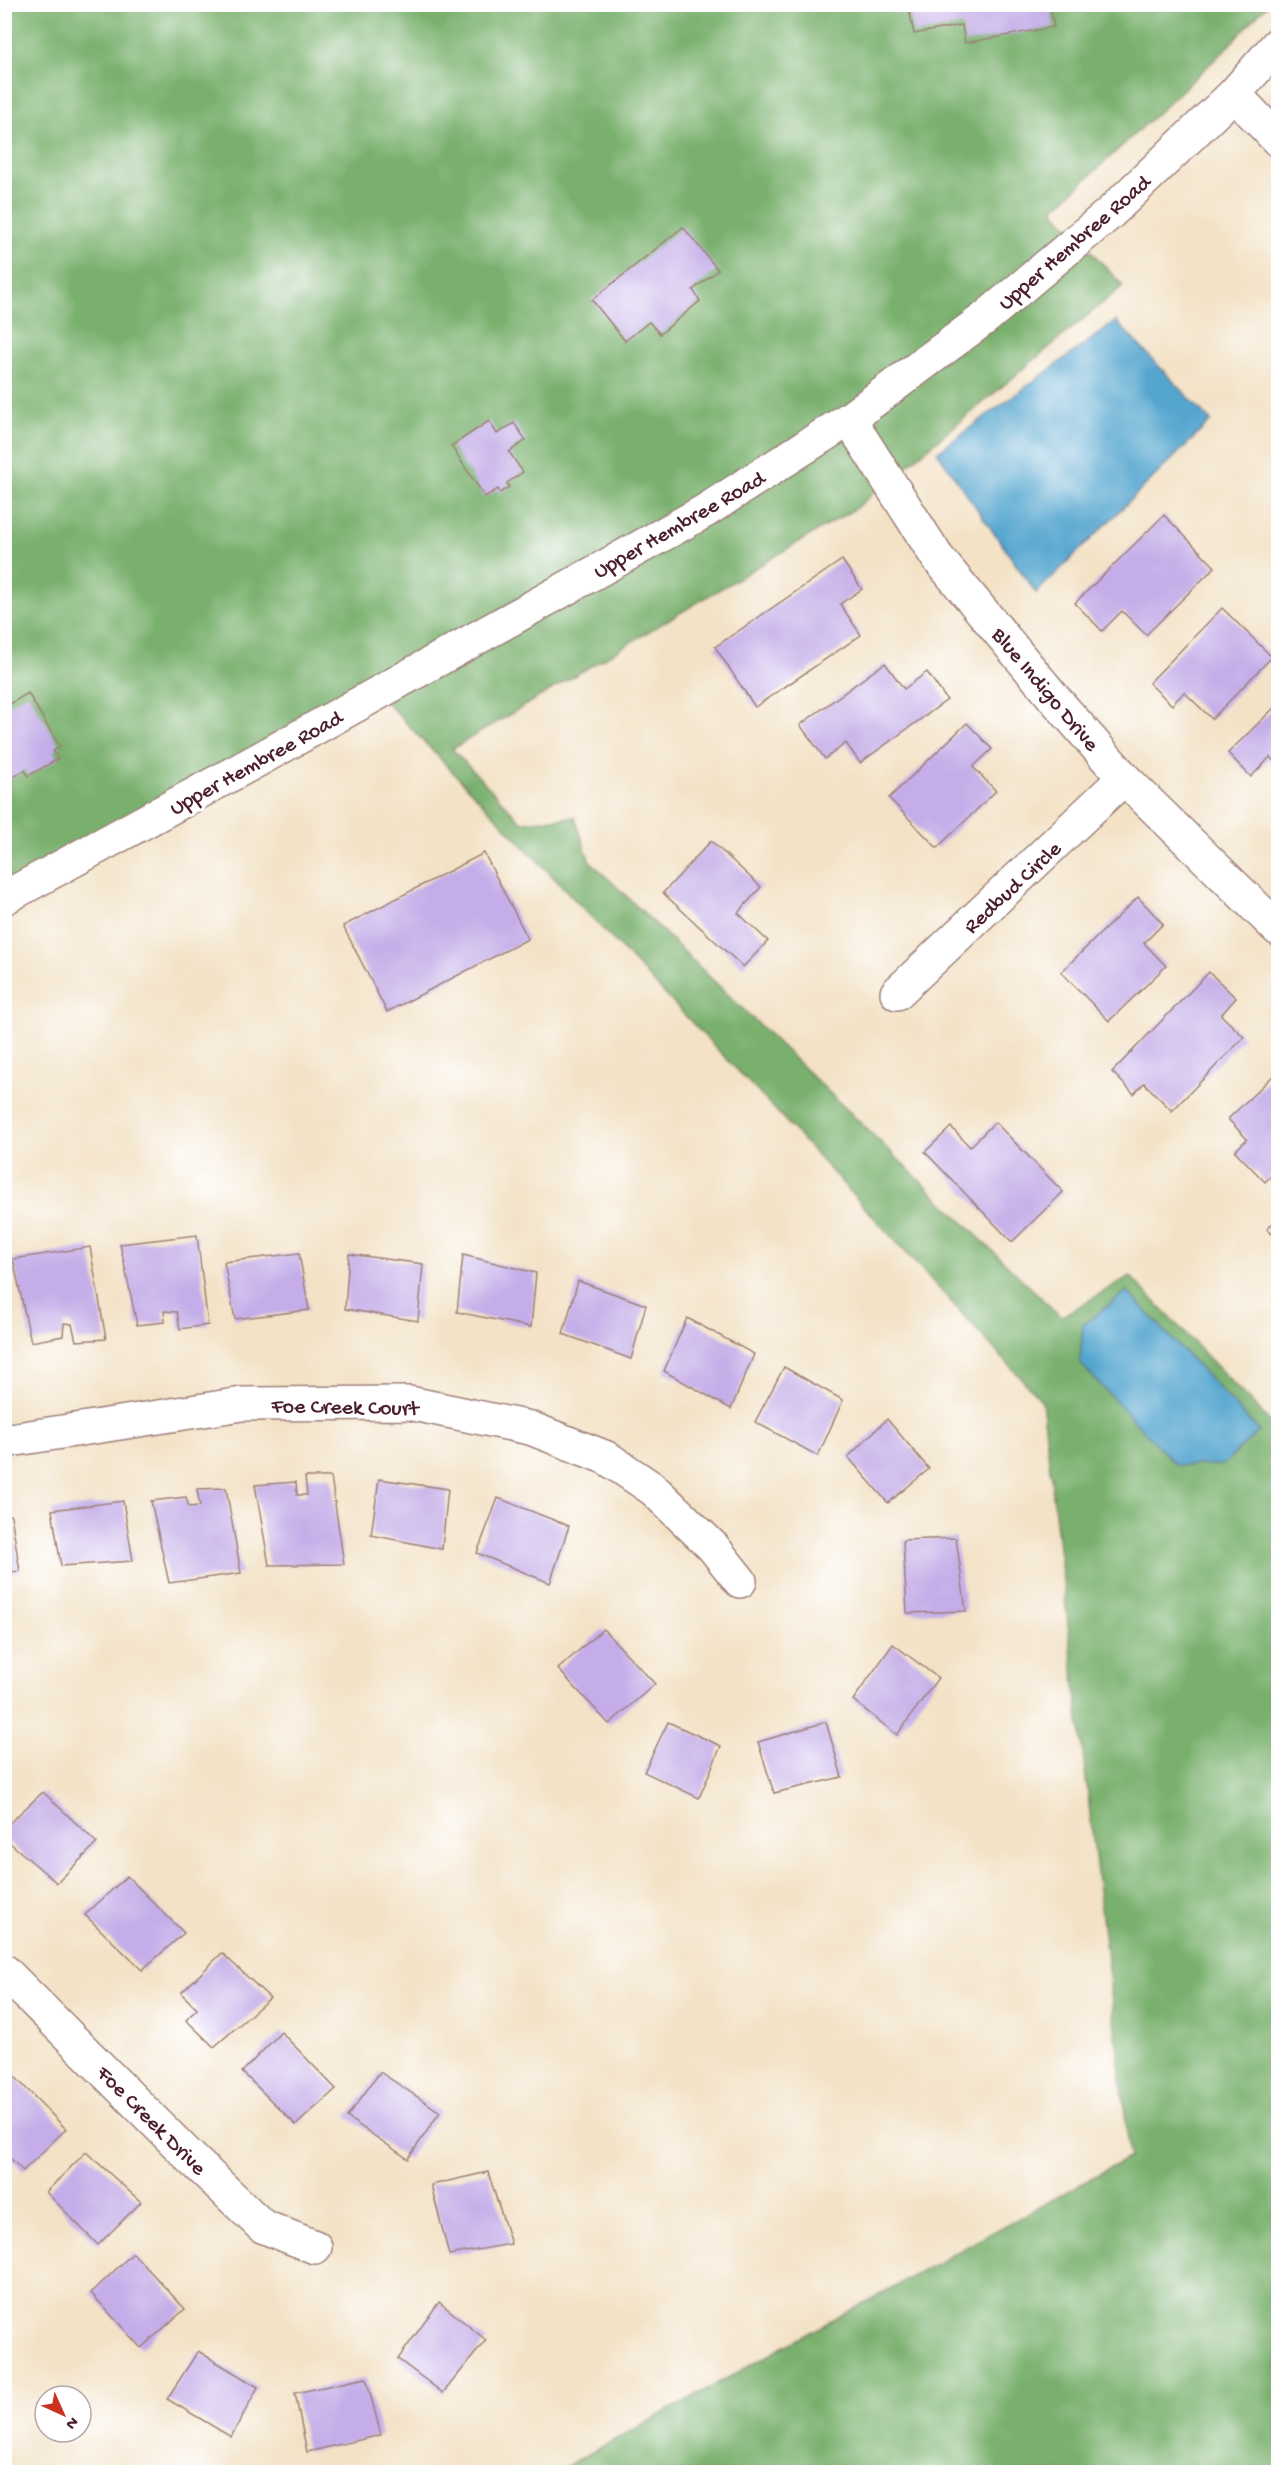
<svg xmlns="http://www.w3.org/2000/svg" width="1283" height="2477" font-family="'Gochi Hand',sans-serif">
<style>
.forest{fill:#79b06d;stroke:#62684c;stroke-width:1.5}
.water{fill:#54a6cf;stroke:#4f627d;stroke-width:1.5}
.building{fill:#c4ade8}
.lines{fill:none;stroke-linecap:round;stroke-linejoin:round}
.minor-casing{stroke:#9e8078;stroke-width:36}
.tertiary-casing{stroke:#9e8078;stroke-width:36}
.minor{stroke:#fff;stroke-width:33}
.tertiary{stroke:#fff;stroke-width:33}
.labels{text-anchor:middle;stroke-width:6;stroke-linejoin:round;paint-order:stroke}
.street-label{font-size:22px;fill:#4a1f2b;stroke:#fff}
</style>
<rect width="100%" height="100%" fill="#fff"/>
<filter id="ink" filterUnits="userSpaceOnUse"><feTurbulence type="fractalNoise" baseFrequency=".0167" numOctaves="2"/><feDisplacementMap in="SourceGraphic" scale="12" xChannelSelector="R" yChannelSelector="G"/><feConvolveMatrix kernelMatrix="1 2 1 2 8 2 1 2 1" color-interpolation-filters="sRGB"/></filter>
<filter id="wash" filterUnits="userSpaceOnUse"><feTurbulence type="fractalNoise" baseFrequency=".008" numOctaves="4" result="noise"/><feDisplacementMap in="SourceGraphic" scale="24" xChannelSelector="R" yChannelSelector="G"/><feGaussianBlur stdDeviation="1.35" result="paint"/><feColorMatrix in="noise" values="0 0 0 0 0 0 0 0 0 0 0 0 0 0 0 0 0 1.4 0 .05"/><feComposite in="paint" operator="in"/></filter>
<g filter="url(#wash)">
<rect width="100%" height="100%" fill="#f3e2c6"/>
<polygon class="forest" points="5,5 1267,5 1222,53 1053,210 1123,286 856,508 452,749 522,822 575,817 589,860 1061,1317 1130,1276 1278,1430 1278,2472 556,2472 1130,2157 1042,1401 779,1114 367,682 5,905"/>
<g class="water">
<polygon points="1116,321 1211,421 1036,593 937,452"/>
<polygon points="1127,1291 1259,1431 1223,1465 1176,1465 1080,1363 1083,1325"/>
</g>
<g id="blocks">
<g class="building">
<polygon points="908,4 1050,4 1054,27 965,43 962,25 914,34"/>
<polygon points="683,227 718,270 693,290 700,301 660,334 649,322 625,341 592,300"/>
<polygon points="489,421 497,434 514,423 526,440 509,452 523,472 507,483 509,487 500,493 498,489 485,497 451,446"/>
<polygon points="1164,515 1215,567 1146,635 1122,611 1102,631 1075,603"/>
<polygon points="842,560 862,589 840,604 861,635 755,707 715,647"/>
<polygon points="1222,608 1272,657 1212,719 1184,692 1172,705 1149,683"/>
<polygon points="885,663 904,689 927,672 947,700 860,763 846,743 825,759 800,725"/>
<polygon points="28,693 60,747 53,751 58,759 28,776 25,770 5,782 5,707"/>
<polygon points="1278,704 1278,766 1270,757 1251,777 1228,753"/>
<polygon points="967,723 992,749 973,767 996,791 937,848 889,798"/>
<polygon points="711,841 761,887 738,913 768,941 743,967 663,893"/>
<polygon points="484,853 528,939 387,1012 343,926"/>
<polygon points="1138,897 1163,924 1144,943 1166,966 1109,1021 1061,972"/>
<polygon points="1209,972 1236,998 1221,1015 1244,1037 1172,1111 1144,1083 1134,1094 1112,1072"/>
<polygon points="1278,1071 1278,1169 1265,1182 1235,1151 1247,1139 1228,1119"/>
<polygon points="995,1122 1063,1192 1012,1242 925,1152 951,1127 970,1147"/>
<polygon points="1278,1218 1278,1240 1267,1229"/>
<polygon points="197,1235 208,1325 180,1329 177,1312 164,1311 165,1322 137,1325 120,1244"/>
<polygon points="90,1247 106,1339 76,1341 72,1324 64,1323 63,1336 31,1342 13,1259"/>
<polygon points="299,1253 309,1310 235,1319 224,1262"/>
<polygon points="349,1254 423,1264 418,1321 345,1309"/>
<polygon points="463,1255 536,1273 531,1327 457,1312"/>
<polygon points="578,1281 646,1305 631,1359 563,1334"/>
<polygon points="687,1318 754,1354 731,1409 664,1371"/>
<polygon points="784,1367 843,1400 818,1456 755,1422"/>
<polygon points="887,1419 929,1469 888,1503 848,1457"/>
<polygon points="305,1477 331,1477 344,1564 269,1565 255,1485 296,1482 297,1495 307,1495"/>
<polygon points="379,1479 448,1489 442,1549 371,1535"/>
<polygon points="226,1488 241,1573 169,1583 151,1501 186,1497 189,1507 200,1506 197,1489"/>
<polygon points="498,1498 569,1526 550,1583 477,1553"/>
<polygon points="123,1501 133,1561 61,1566 52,1510"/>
<polygon points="4,1515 11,1515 20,1571 4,1573"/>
<polygon points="956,1538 966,1611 907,1613 903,1540"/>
<polygon points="603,1629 655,1684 609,1724 558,1669"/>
<polygon points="893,1644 938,1678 897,1735 853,1700"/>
<polygon points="668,1722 721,1746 699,1798 644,1772"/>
<polygon points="826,1722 842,1777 774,1793 758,1742"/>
<polygon points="43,1792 97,1843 57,1883 4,1838 4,1828"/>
<polygon points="127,1876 184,1933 142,1970 85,1915"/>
<polygon points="222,1953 270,1998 214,2047 186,2020 197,2009 181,1993"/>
<polygon points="281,2032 336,2089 296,2125 242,2072"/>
<polygon points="380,2072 440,2112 408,2159 347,2117"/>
<polygon points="14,2076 66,2129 23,2171 4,2152 4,2085"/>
<polygon points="86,2152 141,2202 98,2245 46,2192"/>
<polygon points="488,2172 511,2244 449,2255 431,2185"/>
<polygon points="133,2253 185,2309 141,2348 91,2293"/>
<polygon points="439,2302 486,2340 443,2393 398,2359"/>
<polygon points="198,2351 258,2387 231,2437 167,2399"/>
<polygon points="366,2378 381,2435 307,2452 295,2393"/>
</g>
</g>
</g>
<g filter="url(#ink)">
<use href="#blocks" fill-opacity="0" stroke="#9e8078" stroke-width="1.5"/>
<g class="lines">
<defs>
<g id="minor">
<polyline points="1234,94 1278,140"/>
<polyline points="849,419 937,557 1054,698 1124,778 1278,929"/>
<polyline points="897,993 1124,778"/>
<polyline points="4,1441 242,1404 409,1403 530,1428 607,1458 653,1489 713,1547 740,1581"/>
<polyline points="4,1971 187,2154 262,2226 315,2247"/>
</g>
<polyline id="tertiary" points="4,898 256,761 705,511 849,419 985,318 1110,213 1234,94 1278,44"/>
</defs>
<use href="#minor" class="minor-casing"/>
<use href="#tertiary" class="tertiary-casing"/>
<use href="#minor" class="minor"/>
<use href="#tertiary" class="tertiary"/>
</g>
</g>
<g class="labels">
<g class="street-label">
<text transform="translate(1073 241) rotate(-41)" y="8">Upper Hembree Road</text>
<text transform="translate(678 523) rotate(-30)" y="8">Upper Hembree Road</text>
<text transform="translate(1047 688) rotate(50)" y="8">Blue Indigo Drive</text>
<text transform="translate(255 761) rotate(-29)" y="8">Upper Hembree Road</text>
<text transform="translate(1011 886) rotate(-43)" y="8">Redbud Circle</text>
<text transform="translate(345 1405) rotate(1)" y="8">Foe Creek Court</text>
<text transform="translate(153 2119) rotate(45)" y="8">Foe Creek Drive</text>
</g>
</g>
<rect width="1283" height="2477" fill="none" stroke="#fff" stroke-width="24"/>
<g transform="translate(63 2414) rotate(135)"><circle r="28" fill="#ffffff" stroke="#b7a5aa" stroke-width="1.5"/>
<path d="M0-4.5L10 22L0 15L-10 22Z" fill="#c8321e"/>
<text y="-9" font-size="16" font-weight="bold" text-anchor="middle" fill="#4a1f2b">N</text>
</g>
</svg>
